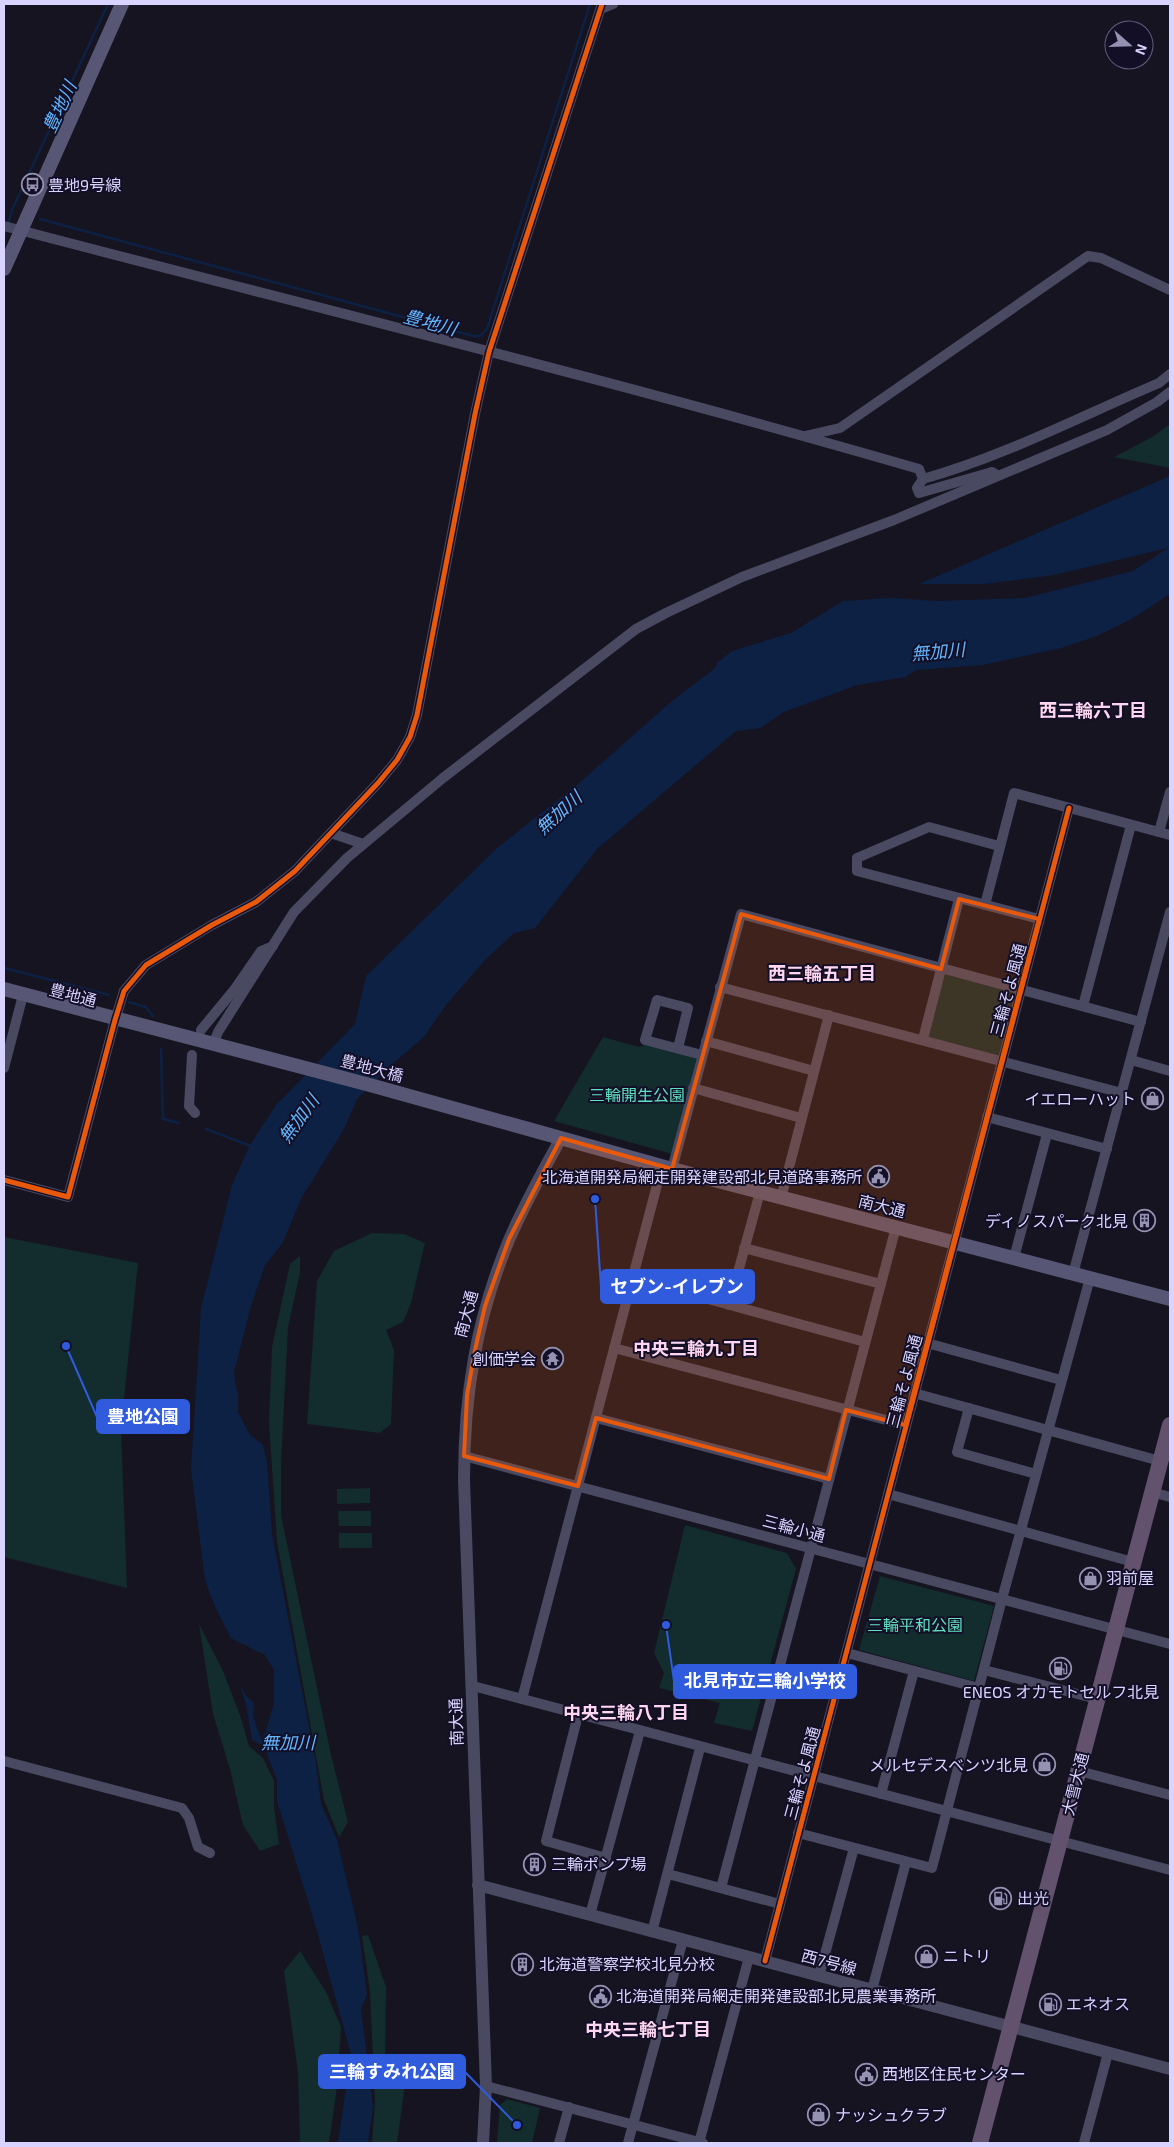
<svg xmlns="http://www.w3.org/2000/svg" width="1174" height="2147" font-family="'Exo 2','Noto Sans JP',sans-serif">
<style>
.green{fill:#132c2d}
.water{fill:#0d2144}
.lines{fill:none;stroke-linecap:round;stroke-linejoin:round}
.stream{stroke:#0d2144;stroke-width:2.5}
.minor{stroke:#4a4962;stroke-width:10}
.tertiary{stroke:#4a4962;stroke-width:12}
.secondary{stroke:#575674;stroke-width:14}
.trunk{stroke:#62526e;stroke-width:16}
.cycleway-casing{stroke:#130f26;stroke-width:8}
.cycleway{stroke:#e8590c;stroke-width:5}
.marked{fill:#e8590c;fill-opacity:0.2;stroke:#e8590c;stroke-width:4;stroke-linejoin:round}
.labels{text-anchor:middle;stroke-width:4;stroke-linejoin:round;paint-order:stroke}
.poi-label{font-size:16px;fill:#d9d4ff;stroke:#130f26;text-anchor:start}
.street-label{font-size:16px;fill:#d9d4ff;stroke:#130f26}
.park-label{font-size:16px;fill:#5fe0c0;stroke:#130f26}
.water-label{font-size:18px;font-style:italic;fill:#62b6ff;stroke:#130f26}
.neighbourhood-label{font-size:18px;font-weight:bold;fill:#ffd6f0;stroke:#130f26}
.leader{fill:none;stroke:#305bdc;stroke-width:2}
.callout-dot{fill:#305bdc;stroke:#130f26;stroke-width:2}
.callout{fill:#305bdc;stroke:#305bdc;stroke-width:2}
.callout-label{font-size:18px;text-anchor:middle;font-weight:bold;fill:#fff}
</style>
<rect width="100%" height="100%" fill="#161421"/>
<g class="green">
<polygon points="1170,424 1170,468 1114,457 1154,436"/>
<polygon points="944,974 1016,993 998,1056 927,1037"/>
<polygon points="603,1037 639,1047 647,1044 697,1057 672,1154 554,1121"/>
<polygon points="372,1233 404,1234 425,1243 411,1303 403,1322 386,1330 394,1350 391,1424 380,1433 307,1424 317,1281 334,1251"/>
<polygon points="4,1237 138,1263 121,1428 127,1588 4,1557"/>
<polygon points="300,1256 300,1273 288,1327 281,1464 281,1515 331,1755 348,1822 339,1837 324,1800 277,1542 269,1423 272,1347 290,1264"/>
<polygon points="370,1488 370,1503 337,1504 337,1489"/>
<polygon points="338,1511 371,1511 371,1526 339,1526"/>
<polygon points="685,1525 787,1553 796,1569 752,1731 714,1723 720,1703 659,1688 664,1673 654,1653"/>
<rect x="339" y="1533" width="33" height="15"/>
<polygon points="880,1576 994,1606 974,1681 859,1650"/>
<polygon points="199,1624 223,1671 241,1718 249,1746 263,1758 274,1781 274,1807 279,1844 260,1851 243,1825 230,1769 213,1714"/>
<polygon points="368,1935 386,1987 385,2066 405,2084 397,2143 372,2143 375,2101 370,1991 362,1936"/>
<polygon points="300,1951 326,1992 341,2027 337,2087 329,2143 300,2143 298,2072 284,1971"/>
<polygon points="507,2099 540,2108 532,2143 497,2143 500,2105"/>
</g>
<polygon class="water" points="1170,476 1170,594 1133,618 1097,636 1061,648 983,665 917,670 905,677 857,685 784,712 760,728 736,731 598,848 535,928 514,933 485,960 446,1005 424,1037 390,1066 357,1099 344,1129 302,1197 282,1244 265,1265 251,1306 234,1372 236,1388 238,1393 238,1412 250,1435 263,1445 267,1462 272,1534 316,1763 321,1804 337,1840 358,1928 367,1995 361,2009 373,2106 368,2143 338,2143 351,2054 313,1917 277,1801 277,1780 264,1746 252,1740 246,1704 240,1685 247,1697 254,1703 253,1716 261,1739 266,1731 274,1703 274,1670 265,1655 231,1638 216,1609 205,1580 191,1469 201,1308 232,1185 250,1145 276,1105 355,1024 366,976 497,848 578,784 672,701 714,669 718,662 732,651 791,633 843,601 890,598 938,601 1025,598 1133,571 1168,548 1054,575 984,584 919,584"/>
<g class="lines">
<g class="stream">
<polyline points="40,219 473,336 480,336 487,329 590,4"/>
<polyline points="8,225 12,210 108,4"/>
<polyline points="4,238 6,230"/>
<polyline points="4,968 109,995"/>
<polyline points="129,1002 146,1007 153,1016"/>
<polyline points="161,1049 163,1119 179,1123"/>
<polyline points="206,1129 251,1146"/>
</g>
<g class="minor">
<polyline points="601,9 613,4"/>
<path d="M4,226C309,306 616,381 919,469L923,479L917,488L919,493L992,472L997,475"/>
<polyline points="805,436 840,428 1088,256 1101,258 1170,290"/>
<path d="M923,479C1005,456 1081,416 1159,383L1170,374"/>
<polyline points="1159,832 1170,792"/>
<polyline points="331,833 363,844"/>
<polyline points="999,846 929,827 857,858 857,871 1039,919"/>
<polyline points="985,905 1014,793 1170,835"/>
<polyline points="720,987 1122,1093"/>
<polyline points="1083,1006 1131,825"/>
<polyline points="201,1030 234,990 261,951 273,946"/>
<polyline points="923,1039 959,899"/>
<polyline points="706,1041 814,1071"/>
<polyline points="213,1045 218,1032 294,912 347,858 443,778 636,629 666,613 742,577 894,520 1107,430 1157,402 1170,392"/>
<polyline points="678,1048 688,1008 657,1000 645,1040 702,1055"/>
<polyline points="192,1055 189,1106 195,1113"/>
<polyline points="1131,1060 1170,1071"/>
<polyline points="4,1068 23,995"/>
<polyline points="693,1088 801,1118"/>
<polyline points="987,1117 1107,1149"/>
<polyline points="672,1169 741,914 1141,1022"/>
<polyline points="4,1180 68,1197 115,1020 124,991 146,965 212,925 256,902 295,871 378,783 397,760 410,737 417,715 475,414 489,352 602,4"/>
<polyline points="781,1198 829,1015"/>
<polyline points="744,1248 881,1284"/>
<polyline points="1014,1258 1047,1134"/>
<polyline points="1073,1274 1170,912"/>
<polyline points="632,1278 865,1342"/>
<polyline points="729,1305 760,1192"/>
<polyline points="927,1343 1061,1380"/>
<polyline points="614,1348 905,1425"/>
<polyline points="914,1393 1160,1461"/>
<polyline points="969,1408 957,1452 1036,1474"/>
<polyline points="596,1418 829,1479"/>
<polyline points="464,1456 1170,1644"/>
<polyline points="1152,1492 1170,1497"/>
<polyline points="888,1494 1133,1562"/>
<polyline points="847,1653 979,1688"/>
<polyline points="984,1670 1097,1699"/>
<polyline points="473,1686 1170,1870"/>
<polyline points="522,1699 662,1166"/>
<polyline points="578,1715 546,1841 606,1858"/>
<polyline points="4,1761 182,1808 189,1818 198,1847 210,1853"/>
<polyline points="1079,1771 1170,1795"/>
<polyline points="881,1794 914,1671"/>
<polyline points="798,1833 932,1868 1002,1599 1090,1278"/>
<polyline points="668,1874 780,1904"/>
<polyline points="721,1888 896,1227"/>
<polyline points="590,1915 640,1731"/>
<polyline points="652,1932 700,1748"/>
<polyline points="765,1961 1069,808"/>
<polyline points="819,1976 854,1848"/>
<polyline points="872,1990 906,1862"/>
<polyline points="486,2086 703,2143"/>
<polyline points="559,2143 569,2107"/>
<polyline points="628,2143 683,1940"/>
<polyline points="699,2143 749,1957"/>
<polyline points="1084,2143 1108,2053"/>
</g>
<g class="tertiary">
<polyline points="478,1885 1170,2069"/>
<path d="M483,2143L486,2086L464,1480C464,1395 476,1319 509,1240C524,1205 543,1171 561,1138"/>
</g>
<g class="secondary">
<polyline points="4,269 122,4"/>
<polyline points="4,989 370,1085 672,1169 1170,1299"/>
</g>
<polyline class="trunk" points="980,2143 1170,1425"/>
<defs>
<g id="cycleway">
<polyline points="4,1180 68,1197 115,1020 124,991 146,965 212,925 256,902 295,871 378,783 397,760 410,737 417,715 475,414 489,352 602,4"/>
<polyline points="765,1961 1069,808"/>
</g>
</defs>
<use href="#cycleway" class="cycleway-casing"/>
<use href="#cycleway" class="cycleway"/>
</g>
<path class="marked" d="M959,899L1039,919L905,1425L846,1410L829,1479L596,1418L578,1486L464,1456L467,1395L475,1350L485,1306L509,1239L561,1138L672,1169L741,914L941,969Z"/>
<defs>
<symbol id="bus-ring" viewBox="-11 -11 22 22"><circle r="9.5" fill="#130f26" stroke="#9591b1" stroke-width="1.5"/><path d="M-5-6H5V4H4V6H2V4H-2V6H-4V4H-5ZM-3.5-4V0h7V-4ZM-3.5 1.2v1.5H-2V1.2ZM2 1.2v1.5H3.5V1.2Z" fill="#9591b1"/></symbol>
<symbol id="shop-ring" viewBox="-11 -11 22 22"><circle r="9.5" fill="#130f26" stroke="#9591b1" stroke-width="1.5"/><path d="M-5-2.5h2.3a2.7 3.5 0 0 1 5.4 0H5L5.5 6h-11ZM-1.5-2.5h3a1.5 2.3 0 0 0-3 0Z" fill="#9591b1"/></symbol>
<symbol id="civic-ring" viewBox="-11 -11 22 22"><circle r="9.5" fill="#130f26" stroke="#9591b1" stroke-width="1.5"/><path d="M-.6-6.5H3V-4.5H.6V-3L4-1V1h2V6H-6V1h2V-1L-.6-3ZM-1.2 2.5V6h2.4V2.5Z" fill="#9591b1"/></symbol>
<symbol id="building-ring" viewBox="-11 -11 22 22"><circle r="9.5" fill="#130f26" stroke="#9591b1" stroke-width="1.5"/><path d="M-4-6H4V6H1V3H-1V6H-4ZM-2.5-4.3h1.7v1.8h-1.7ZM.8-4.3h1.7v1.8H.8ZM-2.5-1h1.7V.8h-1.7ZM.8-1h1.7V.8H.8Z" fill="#9591b1"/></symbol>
<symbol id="temple-ring" viewBox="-11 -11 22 22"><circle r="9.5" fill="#130f26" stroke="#9591b1" stroke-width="1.5"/><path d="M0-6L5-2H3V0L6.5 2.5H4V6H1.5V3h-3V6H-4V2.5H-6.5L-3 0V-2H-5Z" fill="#9591b1"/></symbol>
<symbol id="fuel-ring" viewBox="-11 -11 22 22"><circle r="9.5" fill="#130f26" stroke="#9591b1" stroke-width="1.5"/><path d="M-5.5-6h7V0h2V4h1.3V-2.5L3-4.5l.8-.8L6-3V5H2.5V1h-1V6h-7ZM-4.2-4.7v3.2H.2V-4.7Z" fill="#9591b1"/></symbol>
</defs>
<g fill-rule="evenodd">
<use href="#bus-ring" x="20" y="172" width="25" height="25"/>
<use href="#shop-ring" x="1140" y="1086" width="25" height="25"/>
<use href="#civic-ring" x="866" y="1164" width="25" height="25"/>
<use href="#building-ring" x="1132" y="1208" width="25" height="25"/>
<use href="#temple-ring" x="540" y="1346" width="25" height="25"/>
<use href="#shop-ring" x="1078" y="1566" width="25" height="25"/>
<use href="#fuel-ring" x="1048" y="1656" width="25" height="25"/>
<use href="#shop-ring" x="1032" y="1752" width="25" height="25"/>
<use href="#building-ring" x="522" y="1852" width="25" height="25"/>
<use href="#fuel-ring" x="988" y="1886" width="25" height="25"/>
<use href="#shop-ring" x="914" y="1944" width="25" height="25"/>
<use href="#building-ring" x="510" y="1952" width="25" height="25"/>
<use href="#civic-ring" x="588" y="1984" width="25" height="25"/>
<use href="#fuel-ring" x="1038" y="1992" width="25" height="25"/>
<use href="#civic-ring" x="854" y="2062" width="25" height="25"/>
<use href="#shop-ring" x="806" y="2102" width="25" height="25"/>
</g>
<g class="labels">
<g class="poi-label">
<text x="48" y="191">豊地9号線</text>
<text x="1136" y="1105" text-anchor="end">イエローハット</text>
<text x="862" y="1183" text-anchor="end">北海道開発局網走開発建設部北見道路事務所</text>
<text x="1128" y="1227" text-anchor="end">ディノスパーク北見</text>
<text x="536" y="1365" text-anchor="end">創価学会</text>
<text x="1106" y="1584">羽前屋</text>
<text x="1061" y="1698" text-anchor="middle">ENEOS オカモトセルフ北見</text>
<text x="1028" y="1771" text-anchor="end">メルセデスベンツ北見</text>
<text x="551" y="1870">三輪ポンプ場</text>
<text x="1017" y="1904">出光</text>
<text x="943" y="1962">ニトリ</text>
<text x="539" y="1970">北海道警察学校北見分校</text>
<text x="616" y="2002">北海道開発局網走開発建設部北見農業事務所</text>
<text x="1066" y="2010">エネオス</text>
<text x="882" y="2080">西地区住民センター</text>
<text x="835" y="2121">ナッシュクラブ</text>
</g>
<g class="street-label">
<text transform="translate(1008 990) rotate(-75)" y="6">三輪そよ風通</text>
<text transform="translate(73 995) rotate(15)" y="6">豊地通</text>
<text transform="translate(372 1068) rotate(15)" y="6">豊地大橋</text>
<text transform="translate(882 1206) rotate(14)" y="6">南大通</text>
<text transform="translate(466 1314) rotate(-75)" y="6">南大通</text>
<text transform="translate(904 1381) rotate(-75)" y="6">三輪そよ風通</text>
<text transform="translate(794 1528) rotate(15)" y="6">三輪小通</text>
<text transform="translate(456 1722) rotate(-92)" y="6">南大通</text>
<text transform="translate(802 1773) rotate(-75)" y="6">三輪そよ風通</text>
<text transform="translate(1075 1784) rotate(-76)" y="6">大雪大通</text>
<text transform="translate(829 1962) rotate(15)" y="6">西7号線</text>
</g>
<g class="park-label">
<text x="637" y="1101">三輪開生公園</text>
<text x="915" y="1631">三輪平和公園</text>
</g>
<g class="water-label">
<text transform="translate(60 107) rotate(-65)" y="6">豊地川</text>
<text transform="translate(430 323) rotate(15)" y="6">豊地川</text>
<text transform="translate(938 652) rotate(-5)" y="6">無加川</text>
<text transform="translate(559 813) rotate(-42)" y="6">無加川</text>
<text transform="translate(299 1119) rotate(-54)" y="6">無加川</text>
<text x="288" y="1749">無加川</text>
</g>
<g class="neighbourhood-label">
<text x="1093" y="717">西三輪六丁目</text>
<text x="822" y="980">西三輪五丁目</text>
<text x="696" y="1355">中央三輪九丁目</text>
<text x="626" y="1719">中央三輪八丁目</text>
<text x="648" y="2036">中央三輪七丁目</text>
</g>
</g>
<path class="leader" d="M595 1199L601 1287M66 1346L97 1417M666 1625L674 1681M517 2125L465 2072"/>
<g class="callout-dot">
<circle cx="595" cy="1199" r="5"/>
<circle cx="66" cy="1346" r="5"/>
<circle cx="666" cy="1625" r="5"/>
<circle cx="517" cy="2125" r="5"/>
</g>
<g class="callout">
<rect x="601" y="1270" width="153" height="33" rx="5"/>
<rect x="97" y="1400" width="92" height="33" rx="5"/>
<rect x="674" y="1665" width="182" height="33" rx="5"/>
<rect x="319" y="2055" width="146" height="33" rx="5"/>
</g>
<g class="callout-label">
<text x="677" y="1293">セブン-イレブン</text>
<text x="143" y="1423">豊地公園</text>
<text x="765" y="1687">北見市立三輪小学校</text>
<text x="392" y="2078">三輪すみれ公園</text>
</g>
<rect width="1174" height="2147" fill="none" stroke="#d9d4ff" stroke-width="10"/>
<g transform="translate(1129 45) rotate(110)"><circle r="24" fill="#130f26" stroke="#625e7d"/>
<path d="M0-4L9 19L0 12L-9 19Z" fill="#9591b1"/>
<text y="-8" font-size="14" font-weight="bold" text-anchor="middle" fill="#d9d4ff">N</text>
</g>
</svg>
